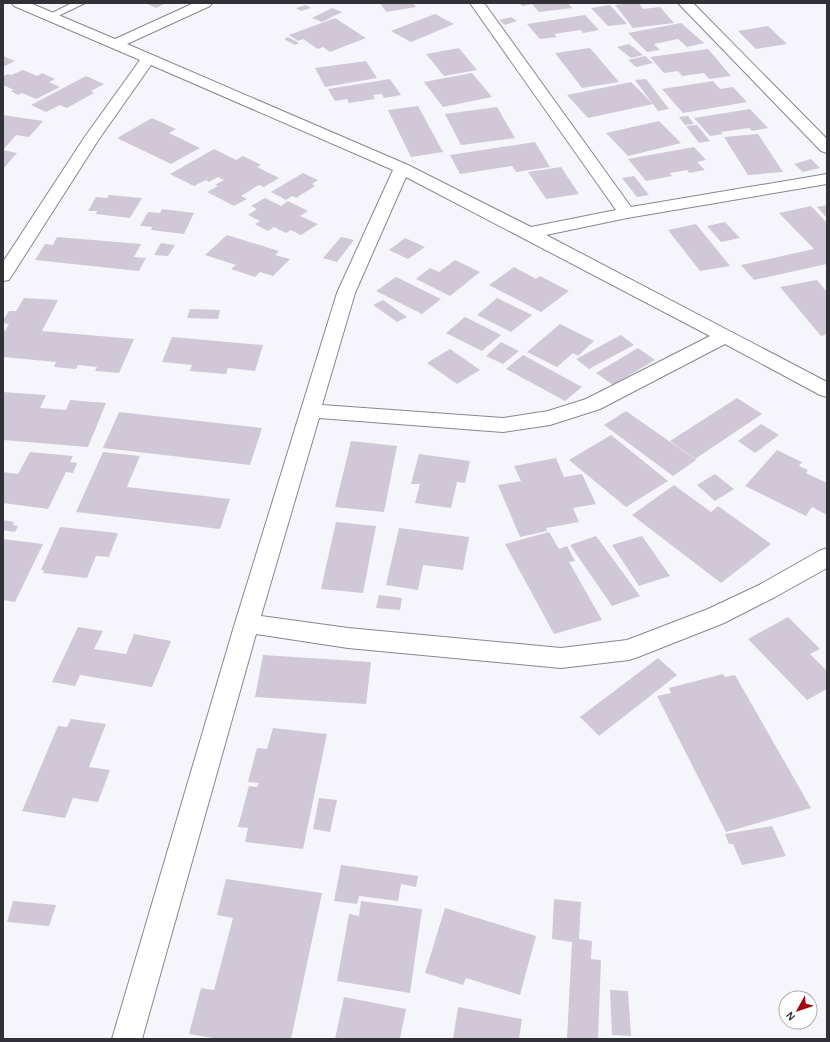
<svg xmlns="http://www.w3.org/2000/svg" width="830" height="1042" font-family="'Alegreya Sans',sans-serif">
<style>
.building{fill:#d0c8d7}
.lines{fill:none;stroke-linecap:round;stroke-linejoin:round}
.service-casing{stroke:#878696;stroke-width:2}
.minor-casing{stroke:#878696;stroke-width:2}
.service{fill:#fff;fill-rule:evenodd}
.minor{fill:#fff;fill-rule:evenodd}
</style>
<rect width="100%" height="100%" fill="#f6f5fc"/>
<g class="building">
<polygon points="145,3 161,3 164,4 156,8"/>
<polygon points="380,3 413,3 416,7 386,12"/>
<polygon points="519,3 568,3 572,8 539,12 532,4 522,6"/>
<polygon points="631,3 639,3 643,9 660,7 674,23 633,28 615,5"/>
<polygon points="306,5 311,8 301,11 296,8"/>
<polygon points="610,5 627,24 608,26 591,8"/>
<polygon points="332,8 342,12 322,22 312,18"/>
<polygon points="435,14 454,24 411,42 391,31"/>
<polygon points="585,15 599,30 583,33 581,30 554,34 557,37 540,39 527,24"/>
<polygon points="511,17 517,21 505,25 499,20"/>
<polygon points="335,18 366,38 330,52 323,47 318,49 303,39 298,41 289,35"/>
<polygon points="681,23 704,43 687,47 678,39 654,44 660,50 647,52 628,33"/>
<polygon points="768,26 787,44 756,49 738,31"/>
<polygon points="288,37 299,43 295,45 284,39"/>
<polygon points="629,44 643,55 631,58 617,47"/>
<polygon points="459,48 477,70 444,76 426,54"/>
<polygon points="590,48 619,82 582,88 555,53"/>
<polygon points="708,49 731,76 709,79 704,73 682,76 678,71 664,73 650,57"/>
<polygon points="3,56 15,61 3,67"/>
<polygon points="645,56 653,63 636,67 628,60"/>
<polygon points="366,61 377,78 325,87 315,68"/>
<polygon points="23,70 37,76 42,73 55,79 49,82 60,87 36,99 22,93 18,95 11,91 14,90 3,85 3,76 8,74 11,75"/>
<polygon points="472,73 492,97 443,107 424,82"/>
<polygon points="86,76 104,84 91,91 94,93 67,108 60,105 46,112 31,105"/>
<polygon points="390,79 401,95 384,98 382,94 373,95 375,99 349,103 347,99 335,101 328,89"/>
<polygon points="646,79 669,109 658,111 635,80"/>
<polygon points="713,81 720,89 733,87 747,102 683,113 662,89"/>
<polygon points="631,82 653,104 588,118 567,95"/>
<polygon points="418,106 443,152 411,157 388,110"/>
<polygon points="497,107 515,138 461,145 445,114"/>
<polygon points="750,109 768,128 752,131 749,128 721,132 723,134 710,136 694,118"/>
<polygon points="3,115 43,121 29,137 16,135 3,150"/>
<polygon points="688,116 694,124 685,125 679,117"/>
<polygon points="152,118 176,129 169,133 200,148 171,164 117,138"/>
<polygon points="659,121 681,143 628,156 606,133"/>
<polygon points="697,125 710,141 699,143 686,126"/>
<polygon points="758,134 783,172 748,175 724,137"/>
<polygon points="535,142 550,167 516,172 512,166 460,174 450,155"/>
<polygon points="694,147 706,160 697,162 705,170 689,173 687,170 670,173 672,176 646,181 628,159"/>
<polygon points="214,149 236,160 243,156 261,165 257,167 279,178 264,187 259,185 241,196 247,199 234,206 207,192 218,186 215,185 224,180 218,177 209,182 206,180 194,186 170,174"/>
<polygon points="3,150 17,153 3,169"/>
<polygon points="811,159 820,168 803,172 794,164"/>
<polygon points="561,167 579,194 546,199 528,172"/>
<polygon points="303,173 318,180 312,184 315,186 296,198 292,196 286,200 271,192"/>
<polygon points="634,176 649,195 637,197 622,178"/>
<polygon points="109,195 142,198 130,218 96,214 97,211 88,211 96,197 107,198"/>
<polygon points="265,198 281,206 288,201 308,211 300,216 318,224 301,235 291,230 286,233 274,227 268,231 255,224 260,221 248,215 257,209 251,206"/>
<polygon points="827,205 827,218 817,207"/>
<polygon points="811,206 827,223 827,264 754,280 741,265 814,249 779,213"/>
<polygon points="162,209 194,213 184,234 151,230 152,227 140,226 148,212 160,213"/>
<polygon points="725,222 740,238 721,242 707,226"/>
<polygon points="696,224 730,266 700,271 668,230"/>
<polygon points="227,235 279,251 275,255 290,259 273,276 260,272 255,277 231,269 236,265 205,255"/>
<polygon points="57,237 141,244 134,257 146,258 139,271 35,260 45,244 53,245"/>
<polygon points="341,237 354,240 337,262 323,258"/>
<polygon points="405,238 425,247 408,259 389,250"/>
<polygon points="161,243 175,245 168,256 154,255"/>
<polygon points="455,260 480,272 450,296 416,279 430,268 439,272"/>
<polygon points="514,267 536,279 540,276 569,291 541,312 489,285"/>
<polygon points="396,277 441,299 422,314 376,291"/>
<polygon points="817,280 827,292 827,334 821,336 780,287"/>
<polygon points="24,298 58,300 42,331 134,339 119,373 95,371 97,367 78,365 76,369 54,367 56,362 3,357 3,334 9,324 3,323 3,320 9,311 16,311"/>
<polygon points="497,298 532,315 511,332 477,315"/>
<polygon points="383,300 407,317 397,322 373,305"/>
<polygon points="190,309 220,310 218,319 187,318"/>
<polygon points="465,317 501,335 482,351 446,333"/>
<polygon points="560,324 594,341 578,356 573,353 557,367 527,352"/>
<polygon points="621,335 634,345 589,369 576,359"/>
<polygon points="172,337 263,345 255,371 228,368 226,374 190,371 192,365 162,362"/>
<polygon points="501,342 519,351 503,364 486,356"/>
<polygon points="638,348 655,360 613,385 596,373"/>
<polygon points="450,349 480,370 457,384 427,363"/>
<polygon points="523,355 582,387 565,401 506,369"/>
<polygon points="3,392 46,395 40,408 66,410 70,400 106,403 88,447 3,440"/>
<polygon points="737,398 762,414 695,459 670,441"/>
<polygon points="626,411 696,460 673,476 604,425"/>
<polygon points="119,412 262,428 250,465 103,448"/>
<polygon points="761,424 779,435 755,453 738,441"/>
<polygon points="611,435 668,481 626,507 569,460"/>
<polygon points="351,441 397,446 384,512 335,507"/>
<polygon points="777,450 802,462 799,466 808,470 806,473 827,483 827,515 812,507 806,516 745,486"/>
<polygon points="30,452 73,456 70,462 77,463 73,473 66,472 48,509 3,503 3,472 18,474"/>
<polygon points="103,452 140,456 127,487 230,499 220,529 76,512"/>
<polygon points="419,454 470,461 465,483 457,482 451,508 415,503 420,484 411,484"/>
<polygon points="556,458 564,477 582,474 596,504 573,508 579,522 546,528 547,531 520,537 498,485 521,481 514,466"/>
<polygon points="715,474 734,489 715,501 697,485"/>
<polygon points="674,485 711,512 718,506 771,544 721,583 632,515"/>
<polygon points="3,520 14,522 13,525 18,526 15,532 3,530"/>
<polygon points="336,522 376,526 363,593 321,589"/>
<polygon points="60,527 118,533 109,557 96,556 87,578 43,573 44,570 41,570"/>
<polygon points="399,528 469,537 463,570 423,565 418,590 386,585"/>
<polygon points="549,532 559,549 567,546 575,561 569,562 602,620 554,634 505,544"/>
<polygon points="596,536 640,596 612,606 570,545"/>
<polygon points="642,536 670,576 639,586 612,545"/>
<polygon points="3,539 43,544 15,602 3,600"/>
<polygon points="379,595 402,598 400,610 376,608"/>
<polygon points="788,617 820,649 810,654 827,671 827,689 807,700 748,639"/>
<polygon points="78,627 103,631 94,649 126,654 134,634 171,641 152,687 80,675 75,686 52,682"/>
<polygon points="263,655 371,662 366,704 255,697"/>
<polygon points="658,658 677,675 599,736 580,717"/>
<polygon points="723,674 725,677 735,675 811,808 726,832 657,696 671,693 669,688"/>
<polygon points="71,719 106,724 89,767 110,770 98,802 73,798 65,818 22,811 58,726 67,727"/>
<polygon points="273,728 327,734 303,849 245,842 248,828 238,827 249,786 257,787 259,783 248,782 257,748 267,749"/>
<polygon points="319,798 337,800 330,832 313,829"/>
<polygon points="772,826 786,856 742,865 733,844 729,844 725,834"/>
<polygon points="341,865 418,876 416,887 401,884 398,901 359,896 357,904 334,901"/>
<polygon points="226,879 322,893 291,1039 219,1039 189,1034 201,988 214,990 233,918 217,915"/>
<polygon points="554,899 581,902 579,939 592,941 591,959 601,960 598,1039 567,1039 572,942 552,939"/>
<polygon points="13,901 56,905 49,926 7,922"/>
<polygon points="361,901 422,909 410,993 337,981 349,914 359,916"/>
<polygon points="445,908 536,936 520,995 466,978 463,985 425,973"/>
<polygon points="610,990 628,991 631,1036 612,1035"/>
<polygon points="344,997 406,1009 400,1039 335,1039"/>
<polygon points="458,1007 522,1019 519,1039 453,1039"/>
</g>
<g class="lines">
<defs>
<polygon id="service" points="72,3 85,3 54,18 48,18 46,16"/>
<g id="minor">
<path d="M12,3H30L115,39L194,3H212L210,6L127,44L408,165L531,227L616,210L470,3H484L631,207L827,174V184L627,218L546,235L827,382V397L820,395L725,344L600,409L550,425L503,432L319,418L261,616L348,628L561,648L627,640L708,609L759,585L819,551L827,548V568L775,597L724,623L638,657L629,660L561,668L348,648L256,634L142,1039H112L235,623L337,293L393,170L151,65L99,139L9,280L3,281V262L84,138L140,60L14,6ZM406,177L710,336L586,399L548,411L503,418L322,405L355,293Z"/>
<polygon points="678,3 693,3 827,139 827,153 821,151"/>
</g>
</defs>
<use href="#service" class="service-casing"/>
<use href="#minor" class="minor-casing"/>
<use href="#service" class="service"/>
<use href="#minor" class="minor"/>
</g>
<rect width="830" height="1042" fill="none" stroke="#313137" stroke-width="8"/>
<g transform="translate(798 1010) rotate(230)"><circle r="19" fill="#ffffff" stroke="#adadaf"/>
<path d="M0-3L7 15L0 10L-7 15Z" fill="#a2080e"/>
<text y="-6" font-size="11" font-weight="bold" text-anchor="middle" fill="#313137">N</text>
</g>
</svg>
